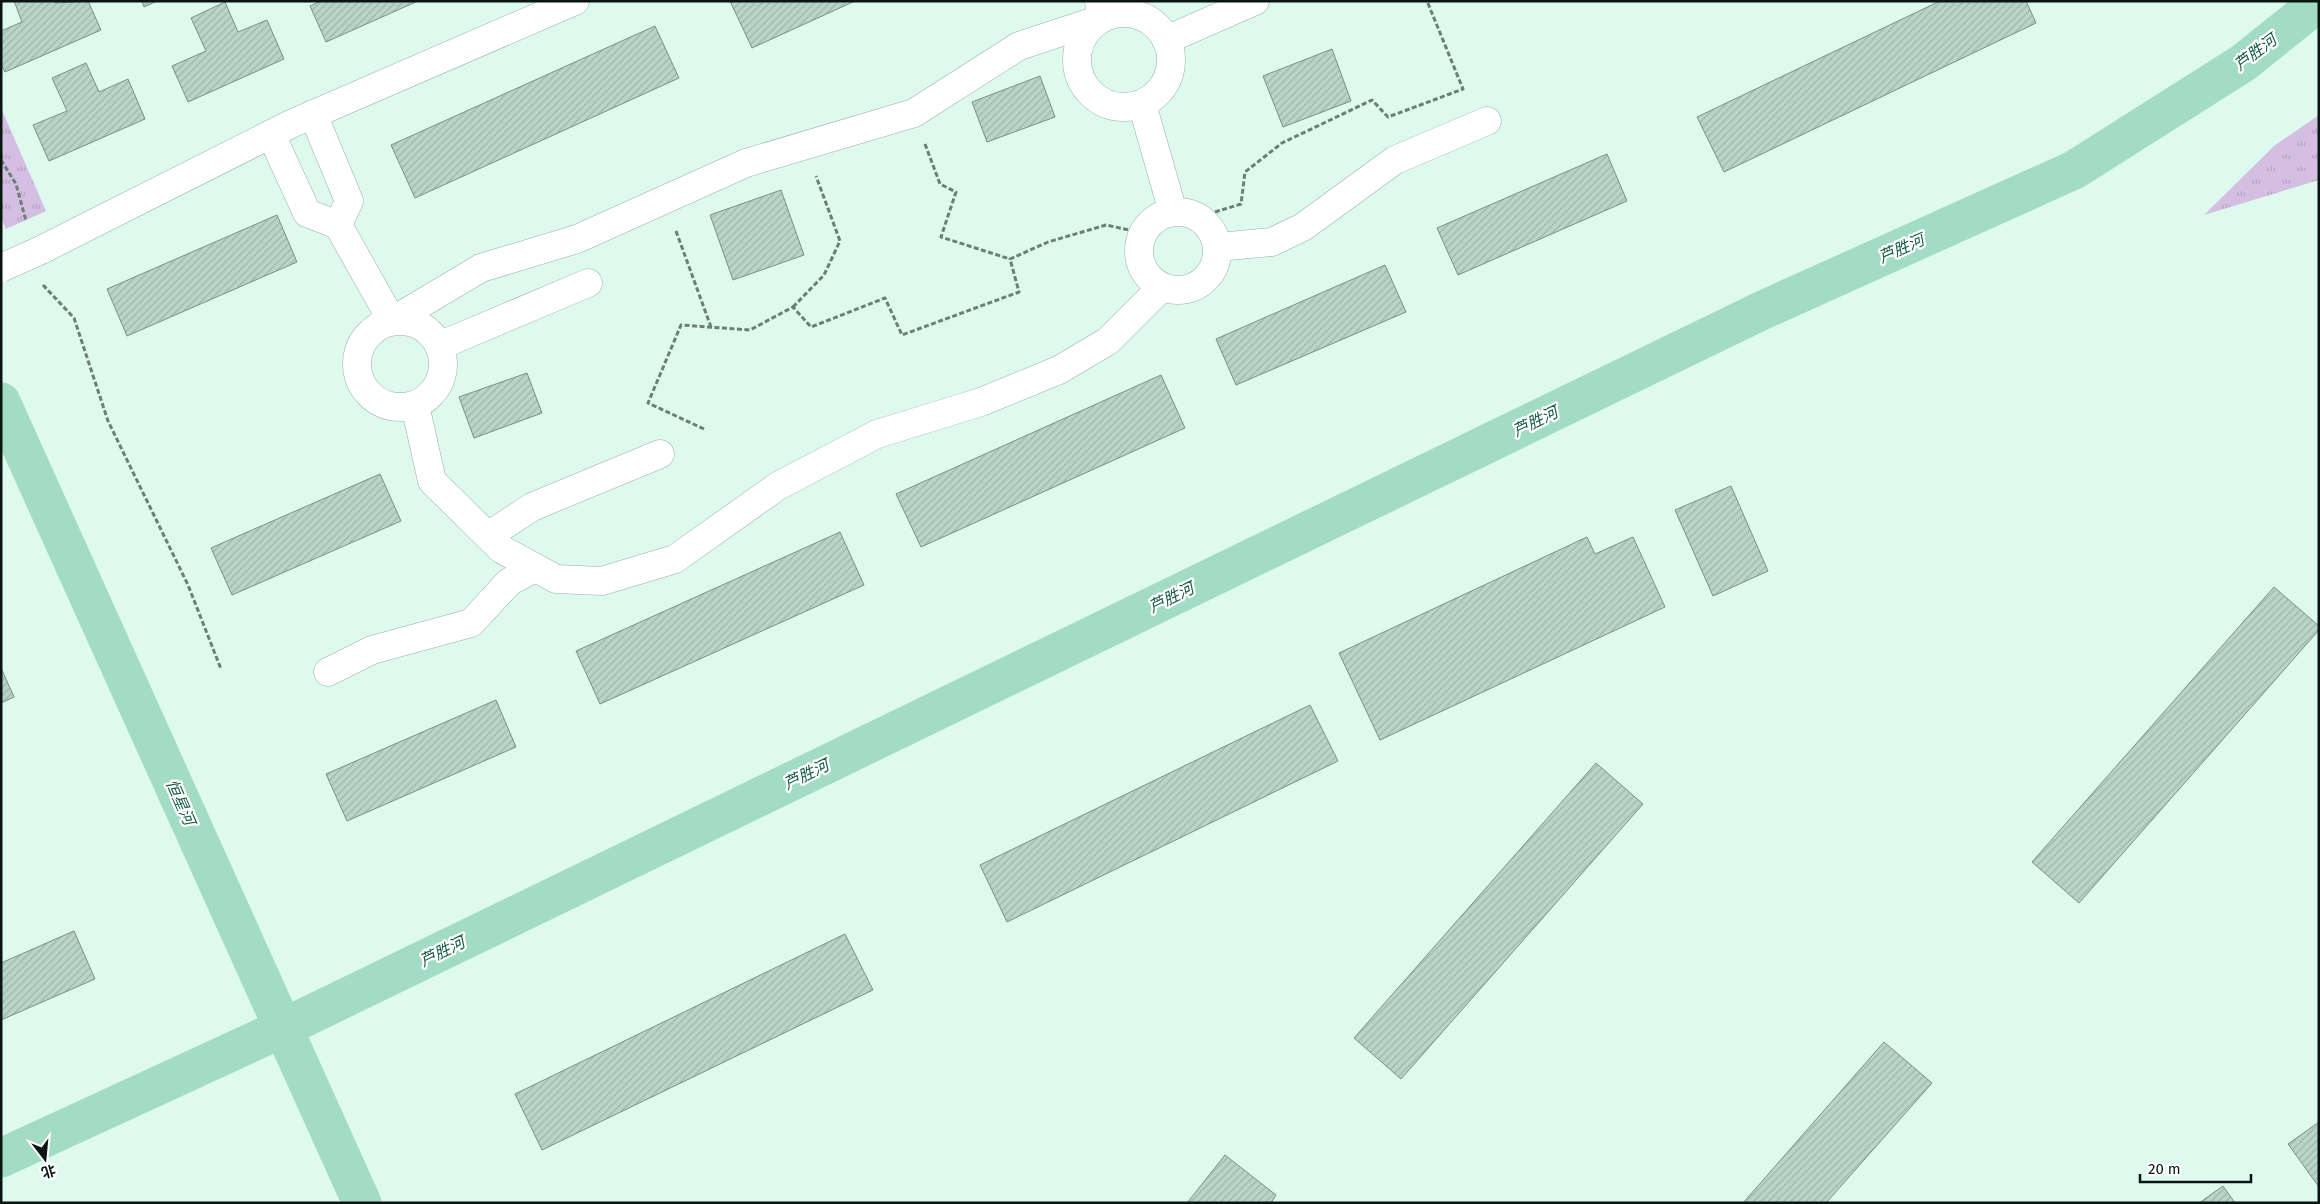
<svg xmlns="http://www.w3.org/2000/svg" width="2320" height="1204" font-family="'Fira Sans','Noto Sans SC',sans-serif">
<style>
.grass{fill:url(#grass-tufts)}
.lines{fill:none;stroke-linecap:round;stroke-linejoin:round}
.canal{stroke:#a3dcc5;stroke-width:39}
.building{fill:url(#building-hatch);stroke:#789186}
.minor-casing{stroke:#96b0a5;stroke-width:29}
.path{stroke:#6c7f77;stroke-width:3;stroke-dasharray:5 2.5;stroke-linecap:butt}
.minor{stroke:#fff;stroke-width:28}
.minor-bridge-casing{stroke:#96b0a5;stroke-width:29;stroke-linecap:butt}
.minor-bridge{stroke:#fff;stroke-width:28}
.labels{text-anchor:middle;stroke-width:4.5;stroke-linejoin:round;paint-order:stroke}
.water-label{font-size:16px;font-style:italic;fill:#155b45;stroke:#fff}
</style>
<defs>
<pattern id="grass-tufts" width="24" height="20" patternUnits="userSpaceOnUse" patternTransform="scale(1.25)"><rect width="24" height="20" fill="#d4bfe2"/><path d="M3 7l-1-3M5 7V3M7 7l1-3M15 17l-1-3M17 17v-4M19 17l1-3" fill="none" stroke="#b5a3c1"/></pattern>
<pattern id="building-hatch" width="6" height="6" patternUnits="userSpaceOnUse" patternTransform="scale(1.25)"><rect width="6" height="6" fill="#b9d4c8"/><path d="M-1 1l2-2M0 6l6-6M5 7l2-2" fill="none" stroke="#9eb5ab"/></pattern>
</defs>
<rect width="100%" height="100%" fill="#defaee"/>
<g class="grass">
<polygon points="1,108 46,211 6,229 1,218"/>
<polygon points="2319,115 2319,180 2204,215 2274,146"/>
</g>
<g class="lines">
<g class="canal">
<polyline points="1,402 362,1203"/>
<polyline points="1,1158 283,1028 1763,310 2074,170 2243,63 2319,2"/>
</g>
</g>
<g class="building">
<polygon points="14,1 54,1 55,3 88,1 101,30 5,72 1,64 1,31 22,22"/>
<polygon points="142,1 157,1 144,7"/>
<polygon points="321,1 418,1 326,42 310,6"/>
<polygon points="730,1 855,1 752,48"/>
<polygon points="1940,1 2026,1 2036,23 1724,172 1697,117"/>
<polygon points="225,2 238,32 267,20 284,59 188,102 172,66 206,51 191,18"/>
<polygon points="655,26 679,78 415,198 391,145"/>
<polygon points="1332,49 1351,101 1283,127 1263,76"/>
<polygon points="86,63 99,92 128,79 145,119 49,161 33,125 67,111 52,78"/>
<polygon points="1040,76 1055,117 987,142 972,102"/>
<polygon points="1607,154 1627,201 1458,275 1437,228"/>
<polygon points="781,190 804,255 733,280 710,215"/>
<polygon points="277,215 297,262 127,336 107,289"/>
<polygon points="1385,265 1406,312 1236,385 1216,339"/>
<polygon points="527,373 542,413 474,438 459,397"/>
<polygon points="1161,375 1185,428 921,547 896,494"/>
<polygon points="380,474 401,521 232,595 211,548"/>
<polygon points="1731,486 1768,571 1713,596 1675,510"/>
<polygon points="840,532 864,585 600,704 576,651"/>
<polygon points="1587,537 1595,554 1633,537 1665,607 1380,740 1339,653"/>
<polygon points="2274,587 2319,626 2319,630 2079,903 2032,862"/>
<polygon points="1,668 14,697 1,703"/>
<polygon points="496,700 516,747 347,821 326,774"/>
<polygon points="1310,705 1338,761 1007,922 980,865"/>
<polygon points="1596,763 1643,804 1401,1079 1354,1038"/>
<polygon points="74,931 95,979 1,1020 1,963"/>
<polygon points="845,934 873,990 542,1150 515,1094"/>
<polygon points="1884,1042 1932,1083 1826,1203 1743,1203"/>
<polygon points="2319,1122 2319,1187 2288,1144"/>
<polygon points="1225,1155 1276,1195 1271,1203 1187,1203"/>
<polygon points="2223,1186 2235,1203 2199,1203"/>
</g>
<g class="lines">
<defs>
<g id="minor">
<circle cx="1124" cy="60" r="47"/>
<polyline points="1166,40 1255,1"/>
<polyline points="1142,104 1173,212"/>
<polyline points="313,114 349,201 338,225"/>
<polyline points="271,134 307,213 338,225 392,321 481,268 577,239 746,163 914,113 1019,46 1101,19 1099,1"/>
<circle cx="1178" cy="251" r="39"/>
<polyline points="1218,247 1272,242 1303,227 1395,160 1487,121"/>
<polyline points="41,250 293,123 575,1"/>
<circle cx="400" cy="364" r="43"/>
<polyline points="439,346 588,283"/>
<polyline points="415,405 432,481 501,549 556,579 602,581 675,559 778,486 877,434 981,402 1059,370 1108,341 1162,287"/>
<polyline points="488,536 532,507 660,454"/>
<polyline points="328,672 372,650 471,623 509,582 535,568"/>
</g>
</defs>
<use href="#minor" class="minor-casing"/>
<g class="path">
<polyline points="925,144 940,184 956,192 941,237 1010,259"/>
<polyline points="1,160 16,184 26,221"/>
<polyline points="1215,212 1241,204 1245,172 1282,143 1372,100 1388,117 1463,89 1427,1"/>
<polyline points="676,231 711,327"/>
<polyline points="43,285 74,318 108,421 188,585 221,669"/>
<polyline points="793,307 824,275 840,241 816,176"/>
<polyline points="704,429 648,403 681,325 750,330 793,307 811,327 885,298 902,335 1019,292 1010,259 1048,242 1106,225 1143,233"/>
</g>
<use href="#minor" class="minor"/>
<defs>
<polyline id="minor-bridge" points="1,268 41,250"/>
</defs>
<use href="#minor-bridge" class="minor-bridge-casing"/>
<use href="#minor-bridge" class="minor-bridge"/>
</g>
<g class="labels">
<g class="water-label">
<text transform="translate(2255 52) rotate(-37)" y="6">芦胜河</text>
<text transform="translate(1901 248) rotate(-24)" y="6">芦胜河</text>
<text transform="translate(1535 421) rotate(-26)" y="6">芦胜河</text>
<text transform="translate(1171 597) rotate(-26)" y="6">芦胜河</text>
<text transform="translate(806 774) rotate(-26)" y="6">芦胜河</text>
<text transform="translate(181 802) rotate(66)" y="6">恒星河</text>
<text transform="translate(442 951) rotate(-26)" y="6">芦胜河</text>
</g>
</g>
<rect width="2320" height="1204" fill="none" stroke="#0a1410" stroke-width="5"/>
<g transform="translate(45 1159) rotate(164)" stroke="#ffffff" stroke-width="4" paint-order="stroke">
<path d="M0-4L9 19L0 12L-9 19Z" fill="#0a1410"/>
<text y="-8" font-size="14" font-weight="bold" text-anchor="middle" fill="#0a1410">北</text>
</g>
<path d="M2140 1174v8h111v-8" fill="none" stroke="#0a1410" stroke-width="2.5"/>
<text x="2148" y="1174" font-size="15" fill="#0a1410" stroke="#ffffff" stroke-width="4" paint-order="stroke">20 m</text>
</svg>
